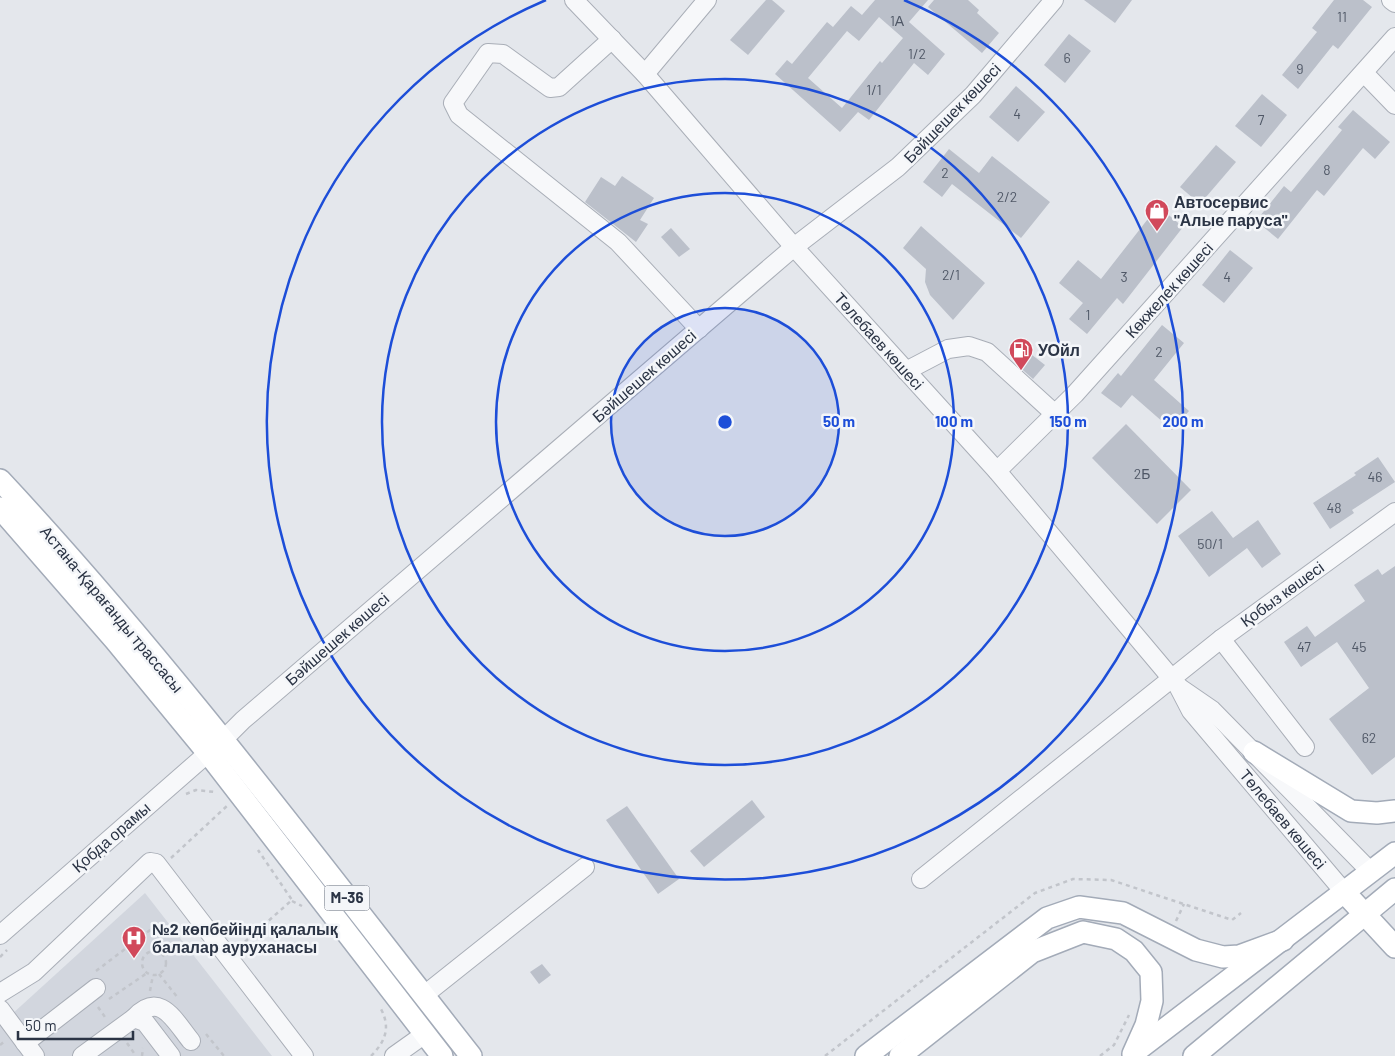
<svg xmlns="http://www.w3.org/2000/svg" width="1395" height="1056" font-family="Barlow,sans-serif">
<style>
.built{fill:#d2d6de}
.building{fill:#bbc0ca;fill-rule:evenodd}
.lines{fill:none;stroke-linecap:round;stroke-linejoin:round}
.minor-casing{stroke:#a9aeb7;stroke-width:20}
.major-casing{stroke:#a3abb8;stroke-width:24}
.path{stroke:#c2c5cb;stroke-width:2.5;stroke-dasharray:4 4;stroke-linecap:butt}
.minor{stroke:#f7f8fa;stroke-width:18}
.major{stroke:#fff;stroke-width:21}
.ring{fill:none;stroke:#1d4ed8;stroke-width:2.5}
.labels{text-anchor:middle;stroke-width:5;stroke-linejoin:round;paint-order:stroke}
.number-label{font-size:14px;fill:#4f5766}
.shield{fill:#f4f6f9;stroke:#676e7b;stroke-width:1}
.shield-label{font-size:15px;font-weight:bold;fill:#2b3445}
.street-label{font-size:16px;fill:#2b3445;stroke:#f4f6f9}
.poi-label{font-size:16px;font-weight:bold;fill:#2b3445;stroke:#f4f6f9;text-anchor:start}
.centre{fill:#1d4ed8;stroke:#f4f6f9;stroke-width:2.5}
.ring-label{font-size:15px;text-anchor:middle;font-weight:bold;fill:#1d4ed8;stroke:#f4f6f9;stroke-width:5;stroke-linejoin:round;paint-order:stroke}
</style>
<rect width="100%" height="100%" fill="#e4e7ec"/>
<polygon class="built" points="145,893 272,1056 0,1056 0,1025"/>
<g class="building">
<polygon points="766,0 772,0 785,11 748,55 730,40"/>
<path d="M875,0H928L909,22L945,54L928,75L914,63L869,120L858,112L840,132L775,74L787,60L792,64L827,22L833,27L851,6L862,15ZM879,17L903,38L882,63L880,61L842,108L808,78L847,31L859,41Z"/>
<polygon points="934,0 968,0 979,10 977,13 999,33 982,53 928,7"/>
<polygon points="1084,0 1132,0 1115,23"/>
<polygon points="1334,0 1363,0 1372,7 1338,49 1333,45 1298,89 1282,75 1317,32 1312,28"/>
<polygon points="1069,34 1091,51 1065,83 1044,65"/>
<polygon points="1016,86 1045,112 1018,142 989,117"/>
<polygon points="1262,94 1287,115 1261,147 1235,126"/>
<polygon points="1353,110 1390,142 1375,159 1363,148 1324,196 1317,190 1278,239 1256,221 1284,186 1291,192 1342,130 1338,127"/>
<polygon points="1216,145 1236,162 1200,204 1180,187"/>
<polygon points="949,149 979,173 992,156 1050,202 1021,238 952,184 942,197 923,182"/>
<polygon points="622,176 654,198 640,220 648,224 636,242 585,202 601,177 615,186"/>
<polygon points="1158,206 1183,227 1123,304 1117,298 1087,334 1069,319 1083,303 1059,283 1078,260 1101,279"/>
<polygon points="921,226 985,283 953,320 930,295 925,282 926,269 903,248"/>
<polygon points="671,228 690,249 679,257 661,237"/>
<polygon points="1230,250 1253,268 1224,303 1202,285"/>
<polygon points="1162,325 1184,343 1154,380 1189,411 1172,430 1132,395 1121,408 1101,393 1118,373 1121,376"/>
<polygon points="1027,351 1045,365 1033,379 1016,364"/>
<polygon points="1126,424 1191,490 1157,524 1092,458"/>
<polygon points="1378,457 1395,482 1352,510 1354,513 1330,529 1313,503 1356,475 1354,473"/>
<polygon points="1212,511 1233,538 1258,520 1281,554 1262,568 1247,548 1209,577 1178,536"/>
<polygon points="1395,566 1395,757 1372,775 1329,719 1369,688 1337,642 1301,667 1284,642 1307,626 1315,637 1365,601 1354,585 1378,569 1382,575"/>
<polygon points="752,800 765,817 704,867 690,851"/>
<polygon points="627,806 679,879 658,894 606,820"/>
<polygon points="542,964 551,975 539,984 530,972"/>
</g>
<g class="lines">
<defs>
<g id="minor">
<polyline points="574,0 645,74 794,247 997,471 1178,686 1191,711 1345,893"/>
<polyline points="1391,0 1395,3"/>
<polyline points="612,39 559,87 550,88 503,54 488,53 453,103 459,115 618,242 699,329"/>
<polyline points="1364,73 1395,105"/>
<polyline points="645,74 707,0"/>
<polyline points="906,371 948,349 969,346 987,352 1055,414"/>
<polyline points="997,471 1075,394 1395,37"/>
<polyline points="1221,639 1305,747"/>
<polyline points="1180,688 1212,710 1371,872"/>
<polyline points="223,740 243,720 794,247 898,167 973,95 1054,0"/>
<polyline points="921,879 1221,639 1395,512"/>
<polyline points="0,935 208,753"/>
<polyline points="0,993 34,972 150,862 156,863 304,1056"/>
<polyline points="423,996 585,867"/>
<polyline points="0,1009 35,1056"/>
<path d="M134,1018C160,990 174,1020 191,1041"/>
<polyline points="25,1043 96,988"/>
<polyline points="82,1056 134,1018 145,1022 171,1056"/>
<polyline points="394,1056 425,1034"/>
</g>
<g id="major">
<path d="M0,480C169,661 318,861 471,1056"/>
<polyline points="0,508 115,640 208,753 442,1056"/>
<polyline points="1254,752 1351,811 1377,813 1395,811"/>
<polyline points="1345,893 1395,947"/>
<polyline points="1136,1051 1395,853"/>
<polyline points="866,1056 1047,918 1079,907 1123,913 1196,950 1223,957 1239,956 1283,940"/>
<polyline points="900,1056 1032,952 1083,932 1116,939 1134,951 1151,972 1152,1001 1146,1025 1133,1054"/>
<polyline points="1194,1056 1395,889"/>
</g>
</defs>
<use href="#minor" class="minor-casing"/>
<use href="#major" class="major-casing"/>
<g class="path">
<polyline points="186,794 196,790 215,792"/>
<polyline points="171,858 228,805"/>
<polyline points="292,901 302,906"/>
<polyline points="1176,921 1184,904"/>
<polyline points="239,947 292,900 258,850"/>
<circle cx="154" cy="963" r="12"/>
<polyline points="0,957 7,950"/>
<polyline points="96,971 158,924"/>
<polyline points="159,974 178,998"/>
<polyline points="150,991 153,975"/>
<polyline points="109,999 147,973"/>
<polyline points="98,1007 107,1020"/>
<polyline points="206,1034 224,1056"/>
<polyline points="127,1043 136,1056"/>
<polyline points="0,1045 5,1041"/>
<polyline points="142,1056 143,1048"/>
<path d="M371,1056C385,1042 391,1028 381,1009"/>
<polyline points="825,1056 1035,893 1073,879 1111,880 1232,920 1241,913"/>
<polyline points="1100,1056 1114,1045 1129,1015"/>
</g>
<use href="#minor" class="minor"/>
<use href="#major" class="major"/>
</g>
<circle cx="725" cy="422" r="114" fill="#1d4ed8" fill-opacity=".12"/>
<g class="ring">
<circle cx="725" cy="422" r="114"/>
<circle cx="725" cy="422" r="229"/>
<circle cx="725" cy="422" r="343"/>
<path d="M904 0A458 458 0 1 1 546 0"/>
</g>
<defs>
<symbol id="shop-pin" viewBox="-11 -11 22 30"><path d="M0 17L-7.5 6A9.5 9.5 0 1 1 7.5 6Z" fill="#d1495b" stroke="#f4f6f9"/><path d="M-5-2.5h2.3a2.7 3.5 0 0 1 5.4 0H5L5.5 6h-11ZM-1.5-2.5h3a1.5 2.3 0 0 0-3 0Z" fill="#fff"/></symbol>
<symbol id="fuel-pin" viewBox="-11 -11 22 30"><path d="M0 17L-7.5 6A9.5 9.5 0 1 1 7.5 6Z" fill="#d1495b" stroke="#f4f6f9"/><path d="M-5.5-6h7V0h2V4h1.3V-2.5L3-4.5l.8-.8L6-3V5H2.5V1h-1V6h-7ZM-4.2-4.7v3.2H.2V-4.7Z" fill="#fff"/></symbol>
<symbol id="hospital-pin" viewBox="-11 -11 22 30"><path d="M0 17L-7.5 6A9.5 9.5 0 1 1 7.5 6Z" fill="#d1495b" stroke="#f4f6f9"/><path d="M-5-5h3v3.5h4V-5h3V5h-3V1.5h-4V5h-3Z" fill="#fff"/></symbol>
</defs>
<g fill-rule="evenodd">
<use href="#shop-pin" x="1143" y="197" width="28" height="38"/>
<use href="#fuel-pin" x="1007" y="336" width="28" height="38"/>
<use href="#hospital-pin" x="120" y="924" width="28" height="38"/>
</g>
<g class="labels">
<g class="number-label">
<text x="1342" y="22">11</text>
<text x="897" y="26">1А</text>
<text x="917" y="59">1/2</text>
<text x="1067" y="63">6</text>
<text x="1300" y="74">9</text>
<text x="874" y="95">1/1</text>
<text x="1017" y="119">4</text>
<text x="1261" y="125">7</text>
<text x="1327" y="175">8</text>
<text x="945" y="178">2</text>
<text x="1007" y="202">2/2</text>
<text x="951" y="280">2/1</text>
<text x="1124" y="282">3</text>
<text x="1227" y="282">4</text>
<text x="1088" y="320">1</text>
<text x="1159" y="357">2</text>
<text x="1142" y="479">2Б</text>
<text x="1375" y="482">46</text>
<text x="1334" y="513">48</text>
<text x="1210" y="549">50/1</text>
<text x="1304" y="652">47</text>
<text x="1359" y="652">45</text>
<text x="1369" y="743">62</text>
</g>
<rect class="shield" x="324.5" y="885.5" width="45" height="25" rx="4"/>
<g class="shield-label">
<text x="347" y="903">M-36</text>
</g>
<g class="street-label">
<text transform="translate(952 113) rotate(-46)" y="6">Бәйшешек көшесі</text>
<text transform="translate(1169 290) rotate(-48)" y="6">Көкжелек көшесі</text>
<text transform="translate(879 341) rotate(48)" y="6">Төлебаев көшесі</text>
<text transform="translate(644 376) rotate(-41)" y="6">Бәйшешек көшесі</text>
<text transform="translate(1282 594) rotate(-36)" y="6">Қобыз көшесі</text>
<text transform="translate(112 609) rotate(50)" y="6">Астана-Қарағанды трассасы</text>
<text transform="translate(337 639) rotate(-41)" y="6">Бәйшешек көшесі</text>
<text transform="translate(1283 819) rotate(50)" y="6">Төлебаев көшесі</text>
<text transform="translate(111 837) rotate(-41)" y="6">Қобда орамы</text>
</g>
<g class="poi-label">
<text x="1174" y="208">Автосервис<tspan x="1174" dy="18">"Алые паруса"</tspan></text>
<text x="1038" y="356">УОйл</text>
<text x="152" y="935">№2 көпбейінді қалалық<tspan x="152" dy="18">балалар ауруханасы</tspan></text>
</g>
</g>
<circle cx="725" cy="422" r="8" class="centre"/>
<g class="ring-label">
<text x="839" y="427">50 m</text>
<text x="954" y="427">100 m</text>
<text x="1068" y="427">150 m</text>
<text x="1183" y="427">200 m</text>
</g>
<path d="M18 1031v8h115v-8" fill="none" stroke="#2b3445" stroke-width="2.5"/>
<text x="25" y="1031" font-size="15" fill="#2b3445" stroke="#f4f6f9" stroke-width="4" paint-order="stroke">50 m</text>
</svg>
